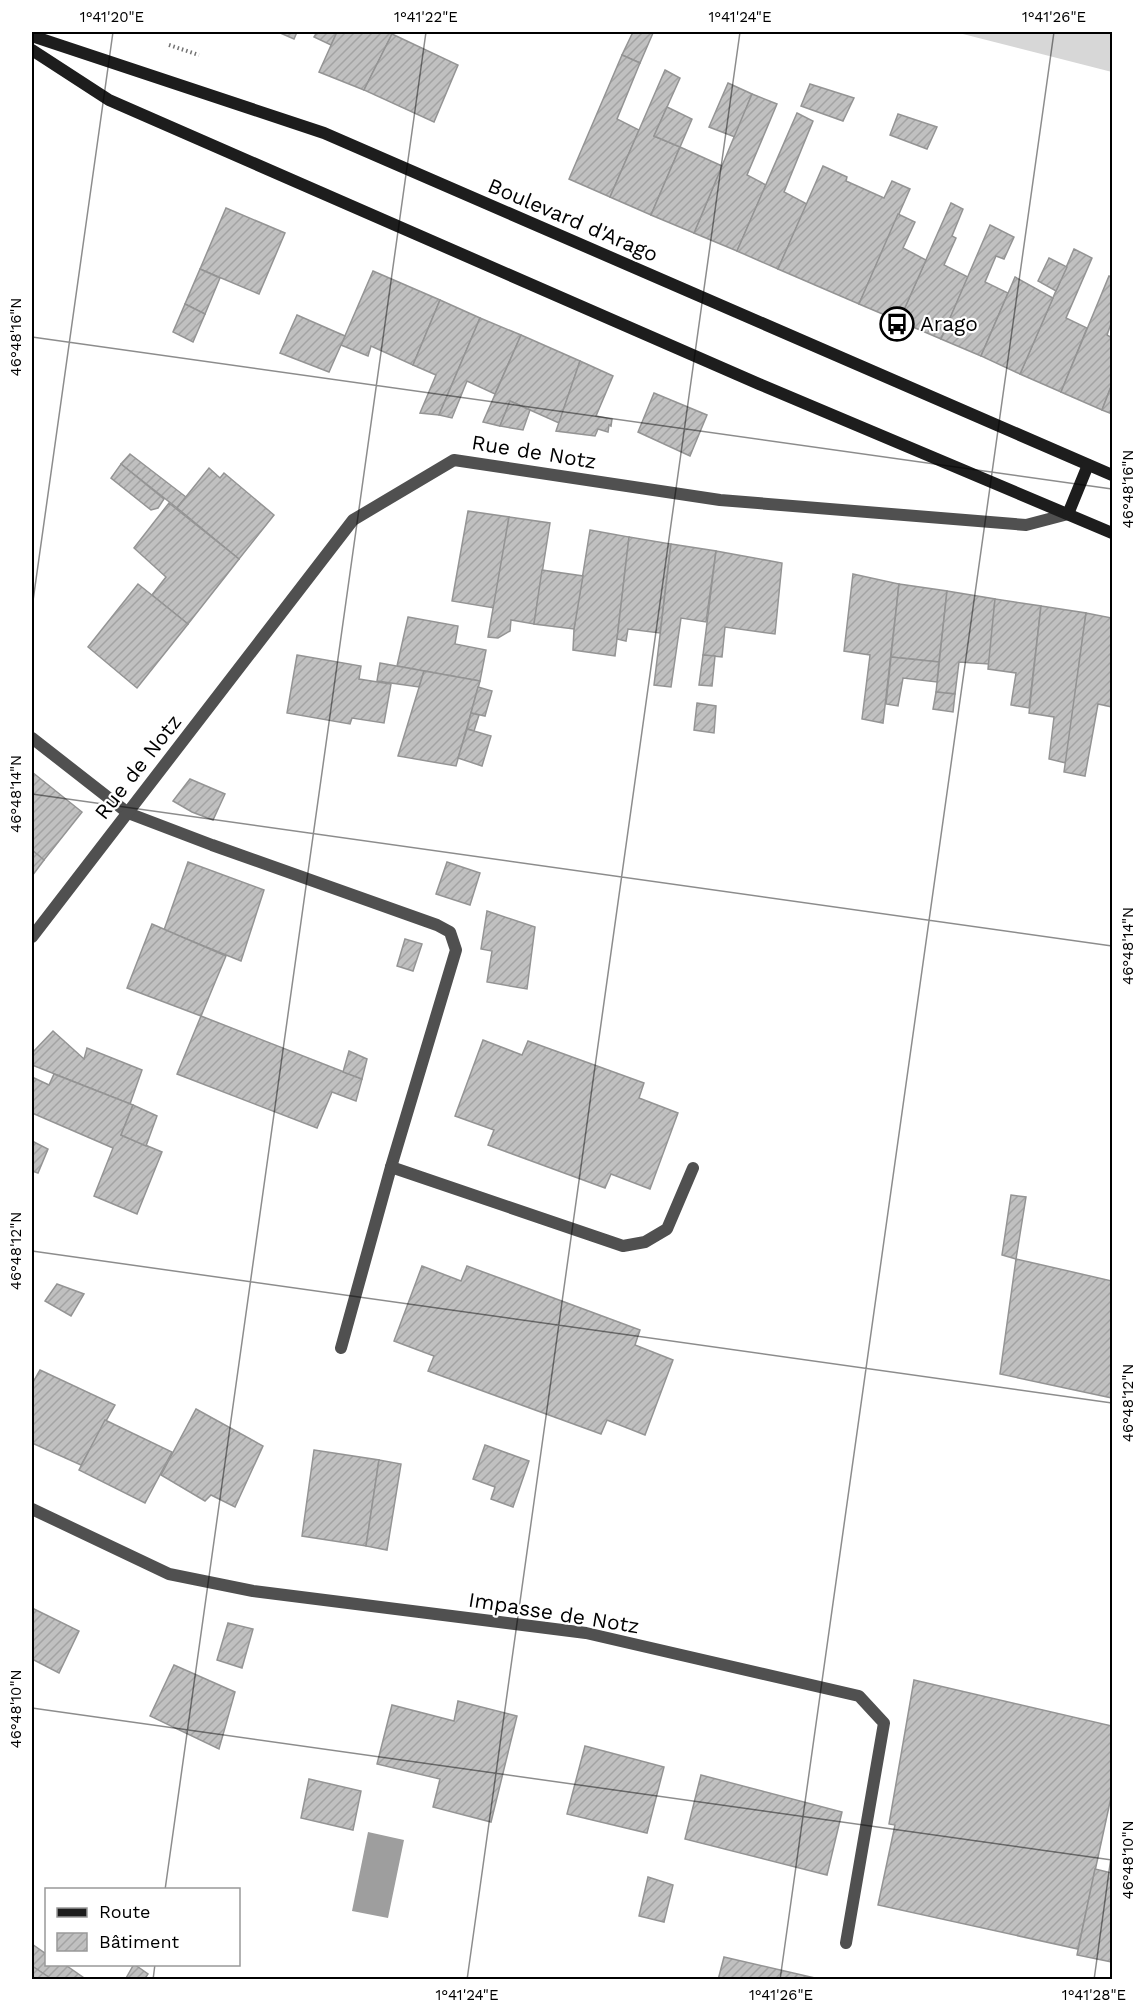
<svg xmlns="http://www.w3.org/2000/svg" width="1144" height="2011" font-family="'Work Sans',sans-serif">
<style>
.grass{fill:#d7d7d7}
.water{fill:#9e9e9e}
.building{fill:url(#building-hatch);stroke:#949494;stroke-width:1.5}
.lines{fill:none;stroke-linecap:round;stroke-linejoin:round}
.path{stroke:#727272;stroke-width:4;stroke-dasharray:1.5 3;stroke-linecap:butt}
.service{stroke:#505050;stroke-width:12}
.minor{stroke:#505050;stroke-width:12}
.secondary{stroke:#1d1d1d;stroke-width:12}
.ticks{fill:none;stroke:#000;stroke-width:1.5;stroke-opacity:0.45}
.labels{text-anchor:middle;stroke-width:4.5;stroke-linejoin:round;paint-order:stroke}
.street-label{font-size:21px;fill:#000;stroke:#fff}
.poi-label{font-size:21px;fill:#000;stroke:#fff;text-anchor:start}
.neatline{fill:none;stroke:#000;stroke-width:2}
.ticks-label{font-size:15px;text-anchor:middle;fill:#000}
</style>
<defs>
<pattern id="building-hatch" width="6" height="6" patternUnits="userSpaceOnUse" patternTransform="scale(1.5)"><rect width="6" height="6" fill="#c0c0c0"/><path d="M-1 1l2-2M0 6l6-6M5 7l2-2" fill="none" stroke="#a3a3a3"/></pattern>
</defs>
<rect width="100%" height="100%" fill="#fff"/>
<polygon class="grass" points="955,32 1112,32 1112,72"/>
<polygon class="water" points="368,1832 404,1840 388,1918 352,1911"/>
<g class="building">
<polygon points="278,32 297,32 294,39"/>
<polygon points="317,32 337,32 331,45 314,37"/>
<polygon points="337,32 391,32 390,33 392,34 364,90 319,72"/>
<polygon points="633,32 653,33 640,63 622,55"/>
<polygon points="392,34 458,65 434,122 364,90"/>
<polygon points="622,55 640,63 617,119 639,130 610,197 569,179"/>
<polygon points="665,70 680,78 654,136 680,147 651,215 610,197"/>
<polygon points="728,83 752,94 735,137 709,127"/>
<polygon points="810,84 854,98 843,121 801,106"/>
<polygon points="752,94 777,104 747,175 766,185 737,251 694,233"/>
<polygon points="667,107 692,119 680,147 654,136"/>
<polygon points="797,113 813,121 784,192 807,204 778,269 737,251"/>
<polygon points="898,114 937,127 927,149 890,135"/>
<polygon points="680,147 722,166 694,233 651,215"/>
<polygon points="823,166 847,177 846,181 884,198 892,181 910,189 859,304 778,269"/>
<polygon points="951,203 963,209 952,236 956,238 944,265 968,277 941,339 899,321"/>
<polygon points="226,208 285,233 259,294 200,269"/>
<polygon points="898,214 915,222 903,248 926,260 899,321 859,304"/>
<polygon points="990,225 1014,237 1004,259 996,256 985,282 1008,293 981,356 941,339"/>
<polygon points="1074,249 1092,258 1066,318 1087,328 1061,392 1020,374"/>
<polygon points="1049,258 1067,267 1056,291 1038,281"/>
<polygon points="200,269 220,278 205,314 185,304"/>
<polygon points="373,271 440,300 413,365 371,346 368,356 341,345"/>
<polygon points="1109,276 1112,277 1112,321 1107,335 1112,338 1112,384 1102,410 1061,392"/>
<polygon points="1015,277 1053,298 1020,374 981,356"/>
<polygon points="440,300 480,318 439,415 420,413 436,375 413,365"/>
<polygon points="185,304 205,314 193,342 173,332"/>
<polygon points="297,315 345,336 329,372 280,353"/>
<polygon points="480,318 521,335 495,394 467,381 452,418 439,415"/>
<polygon points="521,335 580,361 559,423 510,401 500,426 483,422"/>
<polygon points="580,361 613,376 596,416 612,419 611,426 609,425 608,432 598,429 595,436 556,431"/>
<polygon points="1112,384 1112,414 1102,410"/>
<polygon points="654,393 707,415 690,456 638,432"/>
<polygon points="510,401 530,410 523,430 500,426"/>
<polygon points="130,454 186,497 177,508 121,464"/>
<polygon points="121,464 164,499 158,508 151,510 111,478"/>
<polygon points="209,468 220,478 224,473 274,515 239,559 177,508"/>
<polygon points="169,503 239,559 188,624 152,595 166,577 134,548"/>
<polygon points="468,511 509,517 494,608 452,601"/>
<polygon points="509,517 550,523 534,624 511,620 510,631 498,638 488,637"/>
<polygon points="590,530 629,537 615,656 573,650 574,629"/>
<polygon points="629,537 671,544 660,633 628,629 626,641 617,639"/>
<polygon points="671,544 716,551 706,622 681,618 671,687 654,685"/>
<polygon points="716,551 782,563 775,634 725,627 722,657 703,655"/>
<polygon points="542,570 583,576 574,629 534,624"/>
<polygon points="853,574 899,584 883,723 862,719 870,655 844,651"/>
<polygon points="138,584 188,624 137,688 88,647"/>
<polygon points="899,584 947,591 939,662 891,657"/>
<polygon points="947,591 995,599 989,664 959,662 955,694 936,692"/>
<polygon points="995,599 1041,606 1029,708 1011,705 1016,673 988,669"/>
<polygon points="1041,606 1086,613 1066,763 1049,759 1054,717 1029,713"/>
<polygon points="1086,613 1112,618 1112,707 1098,704 1085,776 1064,772"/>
<polygon points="408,617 458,626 455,644 486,650 480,681 397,666"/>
<polygon points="297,655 361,666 359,679 391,684 384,723 352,718 350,724 287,713"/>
<polygon points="703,655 715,656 712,686 699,685"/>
<polygon points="891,657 939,662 937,682 903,678 898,706 886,704"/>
<polygon points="380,663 424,671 419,687 377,681"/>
<polygon points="424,671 480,681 456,766 398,756"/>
<polygon points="478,687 492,691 485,716 471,713"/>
<polygon points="936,692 955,694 953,712 933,709"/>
<polygon points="697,703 716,706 714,733 694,730"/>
<polygon points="471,713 479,715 474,731 467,729"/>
<polygon points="467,729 491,736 482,766 458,758"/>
<polygon points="32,772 82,812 44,860 32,850"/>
<polygon points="190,779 225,794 213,820 192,812 173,801"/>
<polygon points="32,850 44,860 32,876"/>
<polygon points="188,862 264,890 241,961 164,930"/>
<polygon points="447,862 480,873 470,905 436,894"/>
<polygon points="487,911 535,927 527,989 487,982 492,951 481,949"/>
<polygon points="152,924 226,956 201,1016 127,988"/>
<polygon points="405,939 422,944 413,971 397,966"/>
<polygon points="201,1016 362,1079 356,1101 332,1092 317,1128 177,1074"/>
<polygon points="53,1031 84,1059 87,1048 142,1070 130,1104 32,1065 32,1053"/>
<polygon points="483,1040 522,1055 528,1041 644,1083 639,1098 678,1113 650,1189 611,1174 605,1188 488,1145 494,1130 455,1116"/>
<polygon points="349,1051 367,1059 362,1079 343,1072"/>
<polygon points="54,1074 133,1105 121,1135 162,1152 137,1214 94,1196 113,1148 32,1113 32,1077 49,1085"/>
<polygon points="133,1105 157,1116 146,1146 121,1135"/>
<polygon points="32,1141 48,1149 38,1173 32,1171"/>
<polygon points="1011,1195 1026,1197 1016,1259 1002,1255"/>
<polygon points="1016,1259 1112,1281 1112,1398 1000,1374"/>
<polygon points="422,1266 461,1281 467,1266 640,1330 635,1345 673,1360 645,1435 607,1420 601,1434 428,1371 434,1356 394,1341"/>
<polygon points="57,1284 84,1294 71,1316 45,1301"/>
<polygon points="40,1370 115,1405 81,1465 32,1443 32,1384"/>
<polygon points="196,1409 263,1446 235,1507 211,1495 205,1501 161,1475"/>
<polygon points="105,1420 172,1452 145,1503 79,1470"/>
<polygon points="485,1445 529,1461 513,1507 491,1499 495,1487 473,1479"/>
<polygon points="314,1450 379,1460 366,1546 302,1536"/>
<polygon points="379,1460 401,1464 387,1550 366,1546"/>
<polygon points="32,1608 79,1631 59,1673 32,1659"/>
<polygon points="228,1623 253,1629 242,1668 217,1660"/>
<polygon points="174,1665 235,1692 219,1749 150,1716"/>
<polygon points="914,1680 1112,1726 1112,1793 1078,1949 878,1905 895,1825 889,1824"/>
<polygon points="458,1701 517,1716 491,1822 433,1807 440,1779 377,1764 392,1705 454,1721"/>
<polygon points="585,1746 664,1767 647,1833 567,1814"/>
<polygon points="701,1775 842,1812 827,1875 685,1839"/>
<polygon points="309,1779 361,1791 353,1830 301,1818"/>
<polygon points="1095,1869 1112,1873 1112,1962 1077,1955"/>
<polygon points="648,1877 673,1885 664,1922 639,1916"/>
<polygon points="32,1944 46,1954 46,1964 64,1964 87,1980 53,1980 32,1966"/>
<polygon points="724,1957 819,1979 818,1980 718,1980"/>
<polygon points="134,1964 148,1974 144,1980 125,1980"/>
<polygon points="32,1966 53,1980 32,1980"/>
</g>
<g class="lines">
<polyline class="path" points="169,45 199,55"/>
<g class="service">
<polyline points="32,738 128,813 212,845 437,925 450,932 456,950 391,1167 341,1348"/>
<polyline points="391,1167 623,1246 645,1242 667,1229 693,1168"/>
</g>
<g class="minor">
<polyline points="32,937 353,520 454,460 720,500 1026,525 1068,514"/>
<polyline points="32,1509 169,1574 253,1591 586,1633 859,1696 884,1723 846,1943"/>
</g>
<g class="secondary">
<polyline points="32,36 324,133 1112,475"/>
<polyline points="32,50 109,100 759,384 1112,533"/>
<polyline points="1068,514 1088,465"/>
</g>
</g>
<path class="ticks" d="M1110,32H1112M32,337L1112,489M32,608L113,32M32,794L1112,946M32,1251L1112,1403M32,1708L1112,1860M165,1890L426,32M153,1980L155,1964M467,1980L740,32M780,1980L1054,32M1094,1980L1112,1850"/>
<defs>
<symbol id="bus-ring" viewBox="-11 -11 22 22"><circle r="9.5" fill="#fff" stroke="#000" stroke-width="1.5"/><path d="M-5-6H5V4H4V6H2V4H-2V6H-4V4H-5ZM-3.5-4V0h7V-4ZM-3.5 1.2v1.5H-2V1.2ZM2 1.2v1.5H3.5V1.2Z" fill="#000"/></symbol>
</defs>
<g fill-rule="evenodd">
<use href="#bus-ring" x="878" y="305" width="38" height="38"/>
</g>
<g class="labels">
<g class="street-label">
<text transform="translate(573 220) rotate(23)" y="7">Boulevard d'Arago</text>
<text transform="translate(534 452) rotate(9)" y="7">Rue de Notz</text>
<text transform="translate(138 767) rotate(-52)" y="7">Rue de Notz</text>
<text transform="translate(554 1613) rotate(9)" y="7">Impasse de Notz</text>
</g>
<g class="poi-label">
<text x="920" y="331">Arago</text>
</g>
</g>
<rect width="1144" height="2011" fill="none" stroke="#ffffff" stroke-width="66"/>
<rect x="45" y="1888" width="195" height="78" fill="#ffffff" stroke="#999999" stroke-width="1.5"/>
<rect x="57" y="1908" width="30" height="9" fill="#1d1d1d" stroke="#999999" stroke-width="1.5"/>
<text x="99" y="1918" font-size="18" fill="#000000">Route</text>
<rect x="57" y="1933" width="30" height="18" fill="url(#building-hatch)" stroke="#999999" stroke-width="1.5"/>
<text x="99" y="1948" font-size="18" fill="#000000">Bâtiment</text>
<rect x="33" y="33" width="1078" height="1945" class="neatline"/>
<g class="ticks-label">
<text x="112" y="22">1°41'20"E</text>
<text x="426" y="22">1°41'22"E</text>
<text x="740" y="22">1°41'24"E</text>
<text x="1054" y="22">1°41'26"E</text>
<text transform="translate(16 337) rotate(-90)" y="5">46°48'16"N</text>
<text transform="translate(1128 489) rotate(-90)" y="5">46°48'16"N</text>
<text transform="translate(16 794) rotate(-90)" y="5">46°48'14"N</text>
<text transform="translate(1128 946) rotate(-90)" y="5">46°48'14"N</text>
<text transform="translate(16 1251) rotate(-90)" y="5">46°48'12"N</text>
<text transform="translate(1128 1403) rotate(-90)" y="5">46°48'12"N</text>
<text transform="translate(16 1709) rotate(-90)" y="5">46°48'10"N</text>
<text transform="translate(1128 1860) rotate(-90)" y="5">46°48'10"N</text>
<text x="467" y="2000">1°41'24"E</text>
<text x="781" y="2000">1°41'26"E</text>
<text x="1094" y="2000">1°41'28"E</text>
</g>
</svg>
